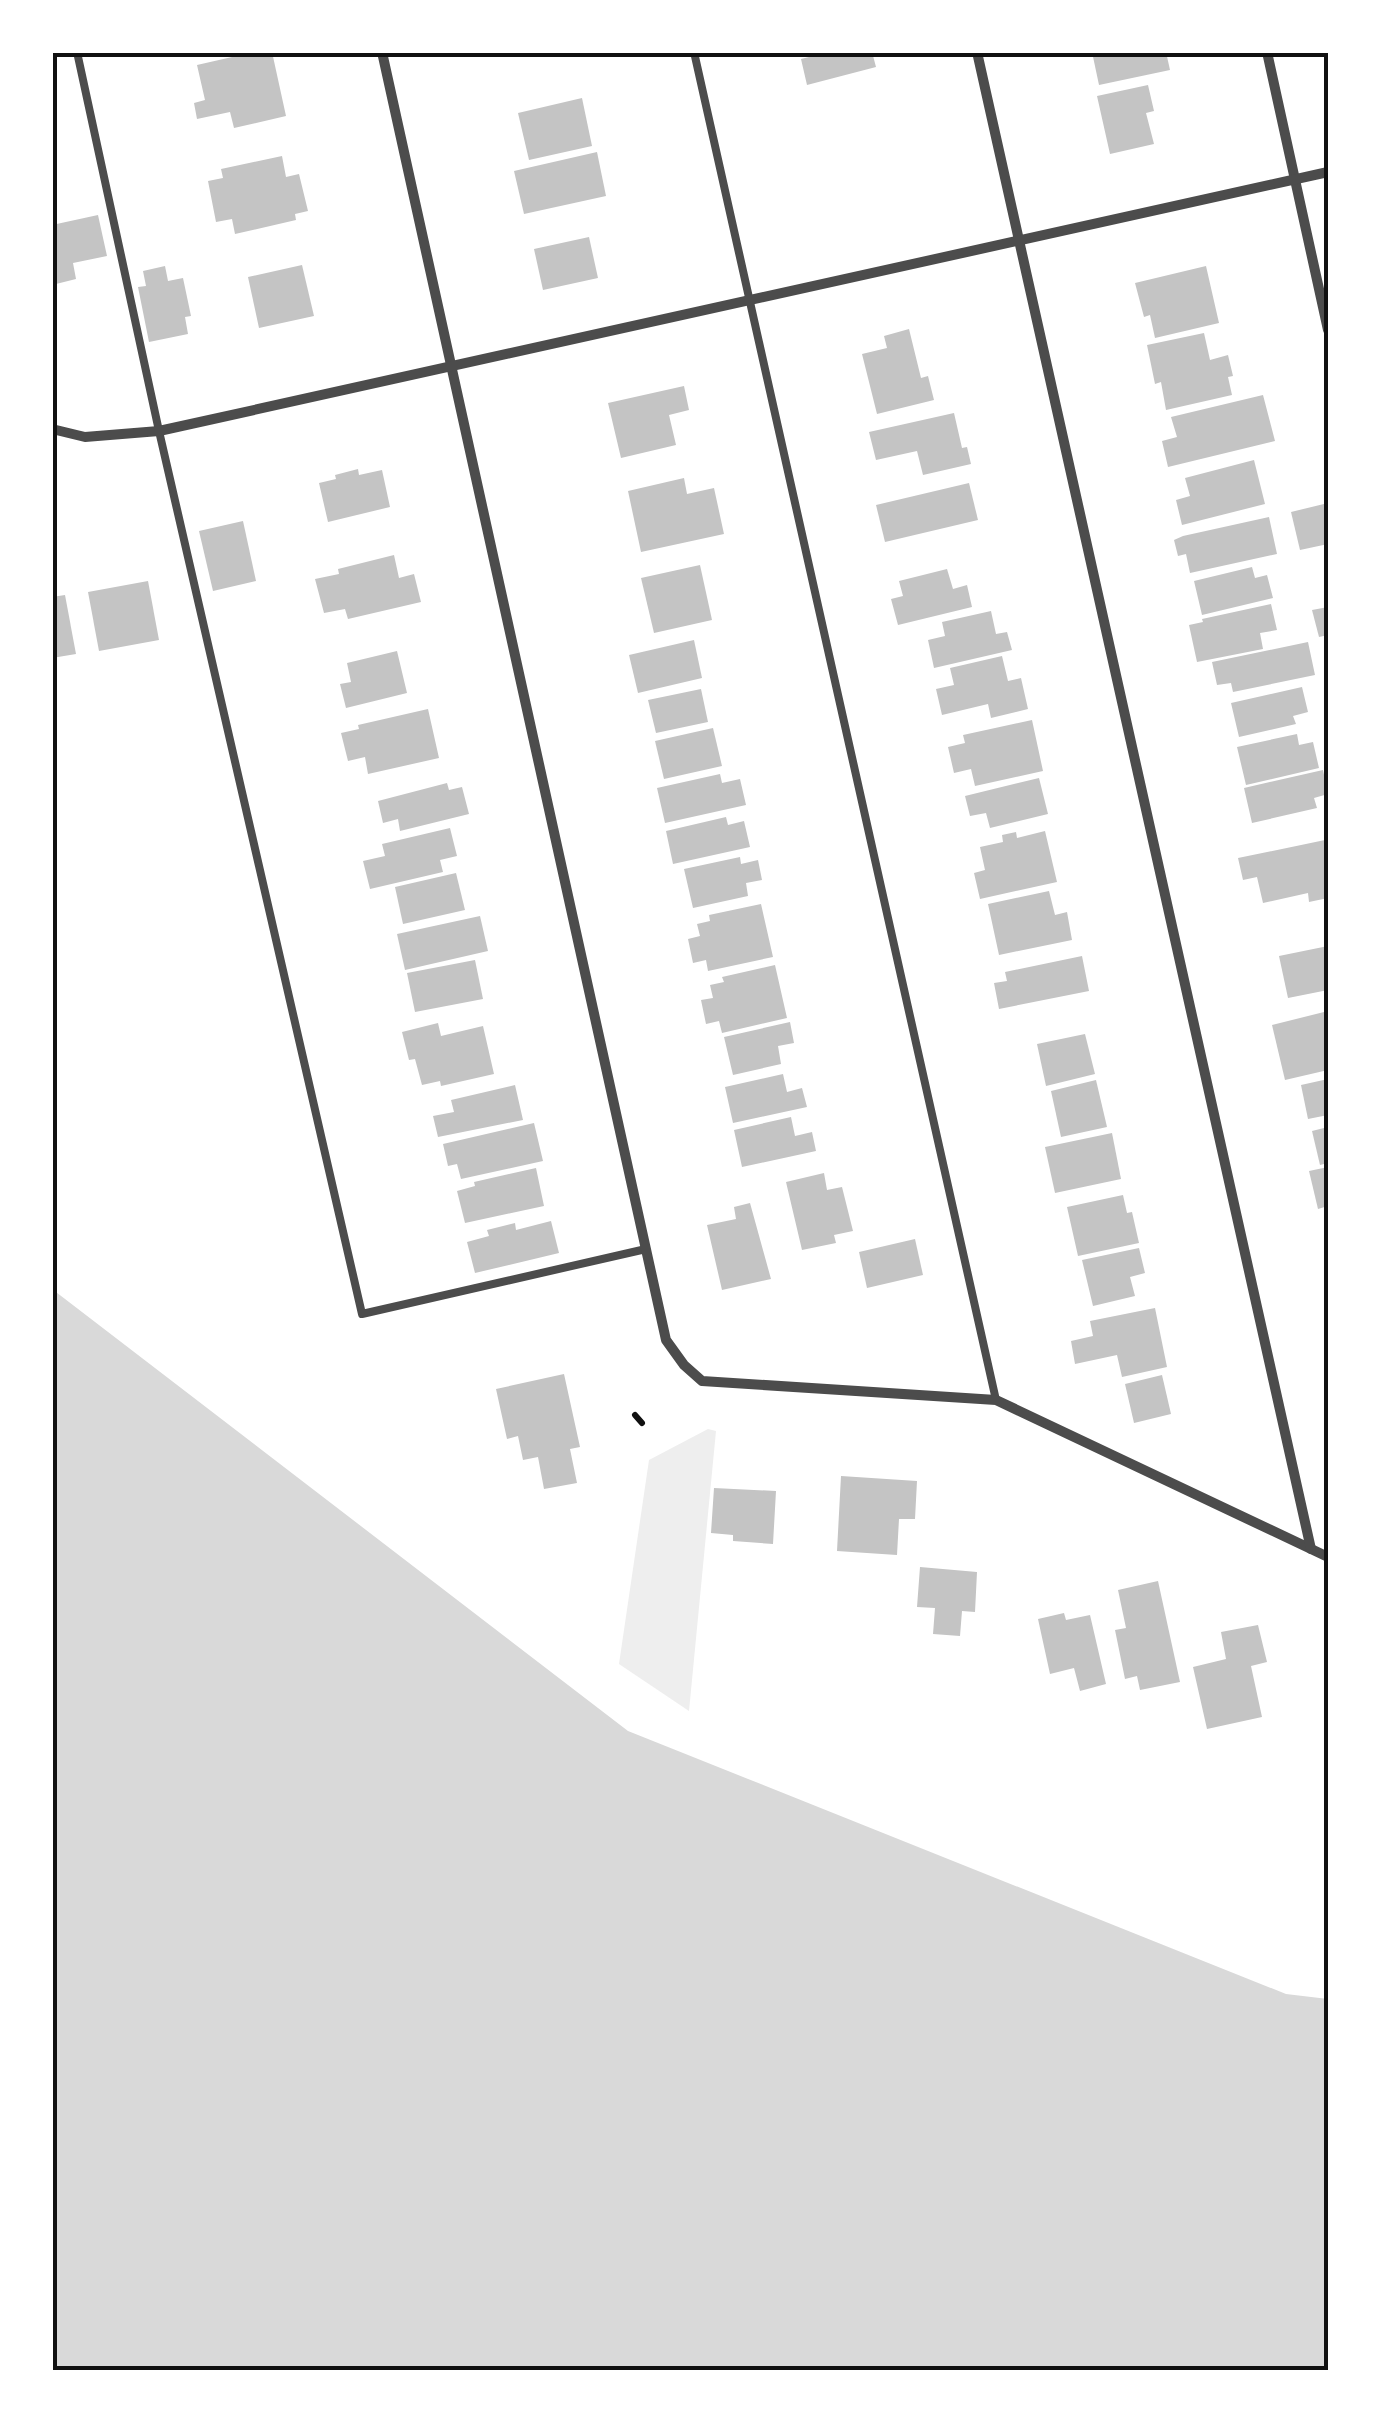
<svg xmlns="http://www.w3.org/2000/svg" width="1381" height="2423" font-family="'DM Sans',sans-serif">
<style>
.green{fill:#eee}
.water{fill:#d9d9d9}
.building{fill:#c4c4c4}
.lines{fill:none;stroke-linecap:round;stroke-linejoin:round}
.path{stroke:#111;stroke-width:6}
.service{stroke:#4c4c4c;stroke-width:8}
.minor{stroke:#4c4c4c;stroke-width:10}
.neatline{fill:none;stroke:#111;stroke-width:4}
</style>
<rect width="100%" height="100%" fill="#fff"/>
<polygon class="green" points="708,1429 716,1431 689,1711 619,1664 649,1460"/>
<polygon class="water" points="52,1289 628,1731 1286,1994 1328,1999 1328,2370 53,2370"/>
<g class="building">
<polygon points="254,52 272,52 286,116 234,128 230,112 197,119 194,103 205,100 197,65"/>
<polygon points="816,52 872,52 876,67 807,85 801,59 817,55"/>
<polygon points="1092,52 1166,52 1170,70 1099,85"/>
<polygon points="1148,85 1154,111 1146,113 1154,144 1110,154 1097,96"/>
<polygon points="582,98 592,146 529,160 518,113"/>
<polygon points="597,152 606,196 524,214 514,171"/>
<polygon points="282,156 286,177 299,174 308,211 295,214 296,220 235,234 232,219 216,222 208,181 223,178 221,169"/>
<polygon points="98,215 107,256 73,263 76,279 52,285 52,225"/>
<polygon points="589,237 598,278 543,290 534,249"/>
<polygon points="302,265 314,316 259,328 248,277"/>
<polygon points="165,266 168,281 183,278 191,316 185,317 188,334 149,342 138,287 146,286 143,271"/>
<polygon points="1206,266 1219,323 1155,338 1150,315 1144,317 1135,283"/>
<polygon points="909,329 921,378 928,376 934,400 877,414 862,354 887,348 884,336"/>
<polygon points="1204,333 1210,360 1228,355 1233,376 1228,377 1232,395 1166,410 1161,382 1155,384 1147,345"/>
<polygon points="684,386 689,410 669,415 676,445 621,458 608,403"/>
<polygon points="1263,395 1275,441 1168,467 1162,441 1177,437 1171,417"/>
<polygon points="954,413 962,448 967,447 971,464 923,475 917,451 876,460 869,432"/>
<polygon points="1254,460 1265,504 1182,525 1176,500 1190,496 1185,478"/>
<polygon points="358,469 359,475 382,470 390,507 328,522 319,483 336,479 335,475"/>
<polygon points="684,478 687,494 714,488 724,534 641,552 628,491"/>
<polygon points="969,483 978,520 885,542 876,505"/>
<polygon points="1328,503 1328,544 1300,550 1291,512"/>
<polygon points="1269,517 1277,554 1190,573 1186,554 1178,556 1174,540 1183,536"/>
<polygon points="243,521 256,581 213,591 199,531"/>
<polygon points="394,555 399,578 414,574 421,602 348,619 345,609 324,613 315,579 339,574 338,569"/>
<polygon points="700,565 712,620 654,633 641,578"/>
<polygon points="1252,567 1255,578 1267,575 1273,598 1202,615 1194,581"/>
<polygon points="947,569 953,589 967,585 972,607 898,625 891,599 903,596 899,581"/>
<polygon points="148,581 159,640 99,651 88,592"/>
<polygon points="65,595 76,654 52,658 52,597"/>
<polygon points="1271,604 1277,630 1260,633 1263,649 1197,662 1189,625 1203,622 1202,619"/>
<polygon points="1328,607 1328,635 1319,637 1312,610"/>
<polygon points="991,611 996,634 1007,632 1012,650 934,668 928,640 945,636 942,622"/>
<polygon points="694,640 702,678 638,693 629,655"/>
<polygon points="1308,642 1315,675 1233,692 1231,683 1217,685 1212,662"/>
<polygon points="397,651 407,693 346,708 340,684 351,682 347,663"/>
<polygon points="1002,656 1008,681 1021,678 1028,709 991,718 988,704 942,715 936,689 954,685 950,668"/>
<polygon points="1302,687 1308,712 1293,716 1296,724 1239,737 1231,703"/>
<polygon points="701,689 708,722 656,733 648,700"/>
<polygon points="428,709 439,758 368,774 365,757 348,761 341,733 359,729 358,725"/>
<polygon points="1032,720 1043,771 975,786 971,769 954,773 948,747 965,743 963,735"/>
<polygon points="713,728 722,766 664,779 655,741"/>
<polygon points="1297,734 1299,745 1313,742 1319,768 1246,785 1237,747"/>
<polygon points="1323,770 1328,794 1314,798 1317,808 1252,823 1244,788"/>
<polygon points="720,774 722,783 740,779 746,805 665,823 657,788"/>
<polygon points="1039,778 1048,814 990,828 986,813 970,816 965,796"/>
<polygon points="447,783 449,790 462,787 469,814 400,831 398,819 383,823 378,801"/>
<polygon points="726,817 728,825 744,821 750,847 673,864 666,831"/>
<polygon points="450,828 457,856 440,860 443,872 370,889 363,861 385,856 382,844"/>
<polygon points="1045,831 1057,882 980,899 974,873 985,870 980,847 1003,842 1002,835 1016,832 1017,838"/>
<polygon points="1325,840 1328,898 1309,902 1308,893 1263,903 1257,877 1243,880 1238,858"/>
<polygon points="740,857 741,864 758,860 762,880 746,883 748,896 693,908 684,869"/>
<polygon points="456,873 465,910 403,924 395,887"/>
<polygon points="1049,891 1055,915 1067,912 1072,940 999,955 988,904"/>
<polygon points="761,904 773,957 708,971 706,960 693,963 688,939 700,936 697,924 710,921 709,915"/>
<polygon points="480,916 488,951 405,970 397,934"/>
<polygon points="1328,946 1328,990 1288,998 1279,956"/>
<polygon points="1082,956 1089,991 999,1009 994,983 1007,981 1005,972"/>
<polygon points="475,960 483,999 415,1012 407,973"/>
<polygon points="775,965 787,1018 722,1033 719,1021 706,1024 701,1000 713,998 710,985 724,982 722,977"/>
<polygon points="1328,1011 1328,1070 1285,1080 1272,1025"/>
<polygon points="790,1022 794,1043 778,1046 781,1064 733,1075 724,1037"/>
<polygon points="438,1023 441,1036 483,1026 494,1074 441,1086 440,1081 422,1085 415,1059 409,1060 402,1032"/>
<polygon points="1085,1034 1095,1074 1046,1086 1037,1044"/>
<polygon points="783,1074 787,1092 802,1088 807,1107 733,1123 725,1087"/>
<polygon points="1328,1079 1328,1115 1308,1119 1301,1085"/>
<polygon points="1096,1080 1107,1127 1061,1137 1051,1091"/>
<polygon points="515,1085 523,1120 438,1137 433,1116 454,1112 451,1100"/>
<polygon points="791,1117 795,1136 812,1132 816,1151 742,1167 734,1130"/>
<polygon points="534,1123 543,1161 461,1179 457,1164 448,1166 443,1144"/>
<polygon points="1328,1127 1328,1163 1320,1165 1312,1131"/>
<polygon points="1112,1133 1121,1179 1055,1193 1045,1147"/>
<polygon points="1328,1167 1328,1206 1318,1209 1309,1171"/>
<polygon points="536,1168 544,1206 465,1223 457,1191 475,1186 474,1182"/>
<polygon points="824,1173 827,1190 842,1187 853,1231 834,1235 836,1243 802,1250 786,1182"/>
<polygon points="1123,1195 1127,1213 1132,1212 1139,1243 1078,1256 1067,1207"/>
<polygon points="750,1203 771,1279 722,1290 707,1225 736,1219 734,1207"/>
<polygon points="551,1221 559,1253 475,1273 467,1242 489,1236 487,1230 515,1223 516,1230"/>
<polygon points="915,1239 923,1275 867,1288 859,1252"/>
<polygon points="1139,1248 1145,1273 1130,1277 1135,1296 1093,1306 1082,1260"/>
<polygon points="1155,1308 1167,1367 1122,1377 1117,1355 1075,1364 1071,1341 1093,1336 1090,1321"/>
<polygon points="564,1374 580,1447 570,1449 577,1483 544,1489 538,1457 523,1460 518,1436 507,1439 496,1389"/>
<polygon points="1162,1375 1171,1414 1134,1423 1125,1384"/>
<polygon points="841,1476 917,1481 915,1519 899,1519 897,1555 837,1551"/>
<polygon points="714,1488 776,1491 773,1544 733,1541 733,1535 711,1533"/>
<polygon points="920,1567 977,1572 975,1612 962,1611 960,1636 933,1634 935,1608 917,1607"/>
<polygon points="1158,1581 1180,1682 1140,1690 1137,1676 1125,1679 1115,1630 1126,1628 1118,1590"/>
<polygon points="1064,1613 1066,1620 1090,1615 1106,1684 1080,1691 1074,1668 1050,1674 1038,1619"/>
<polygon points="1258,1625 1267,1662 1251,1666 1262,1717 1207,1729 1193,1667 1226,1659 1221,1632"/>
</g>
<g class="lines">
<polyline class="path" points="635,1415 642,1423"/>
<g class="service">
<polyline points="77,52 159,431 362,1314 646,1249"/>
<polyline points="694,52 996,1400"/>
</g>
<g class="minor">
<polyline points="382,52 666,1340 684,1365 702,1381 996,1400 1328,1557"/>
<polyline points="977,52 1311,1549"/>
<polyline points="1267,52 1328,330"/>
<polyline points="52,429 85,437 159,431 1328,172"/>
</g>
</g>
<rect width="1381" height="2423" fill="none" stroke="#ffffff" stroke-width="110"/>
<rect x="55" y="55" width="1271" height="2313" class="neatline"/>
</svg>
